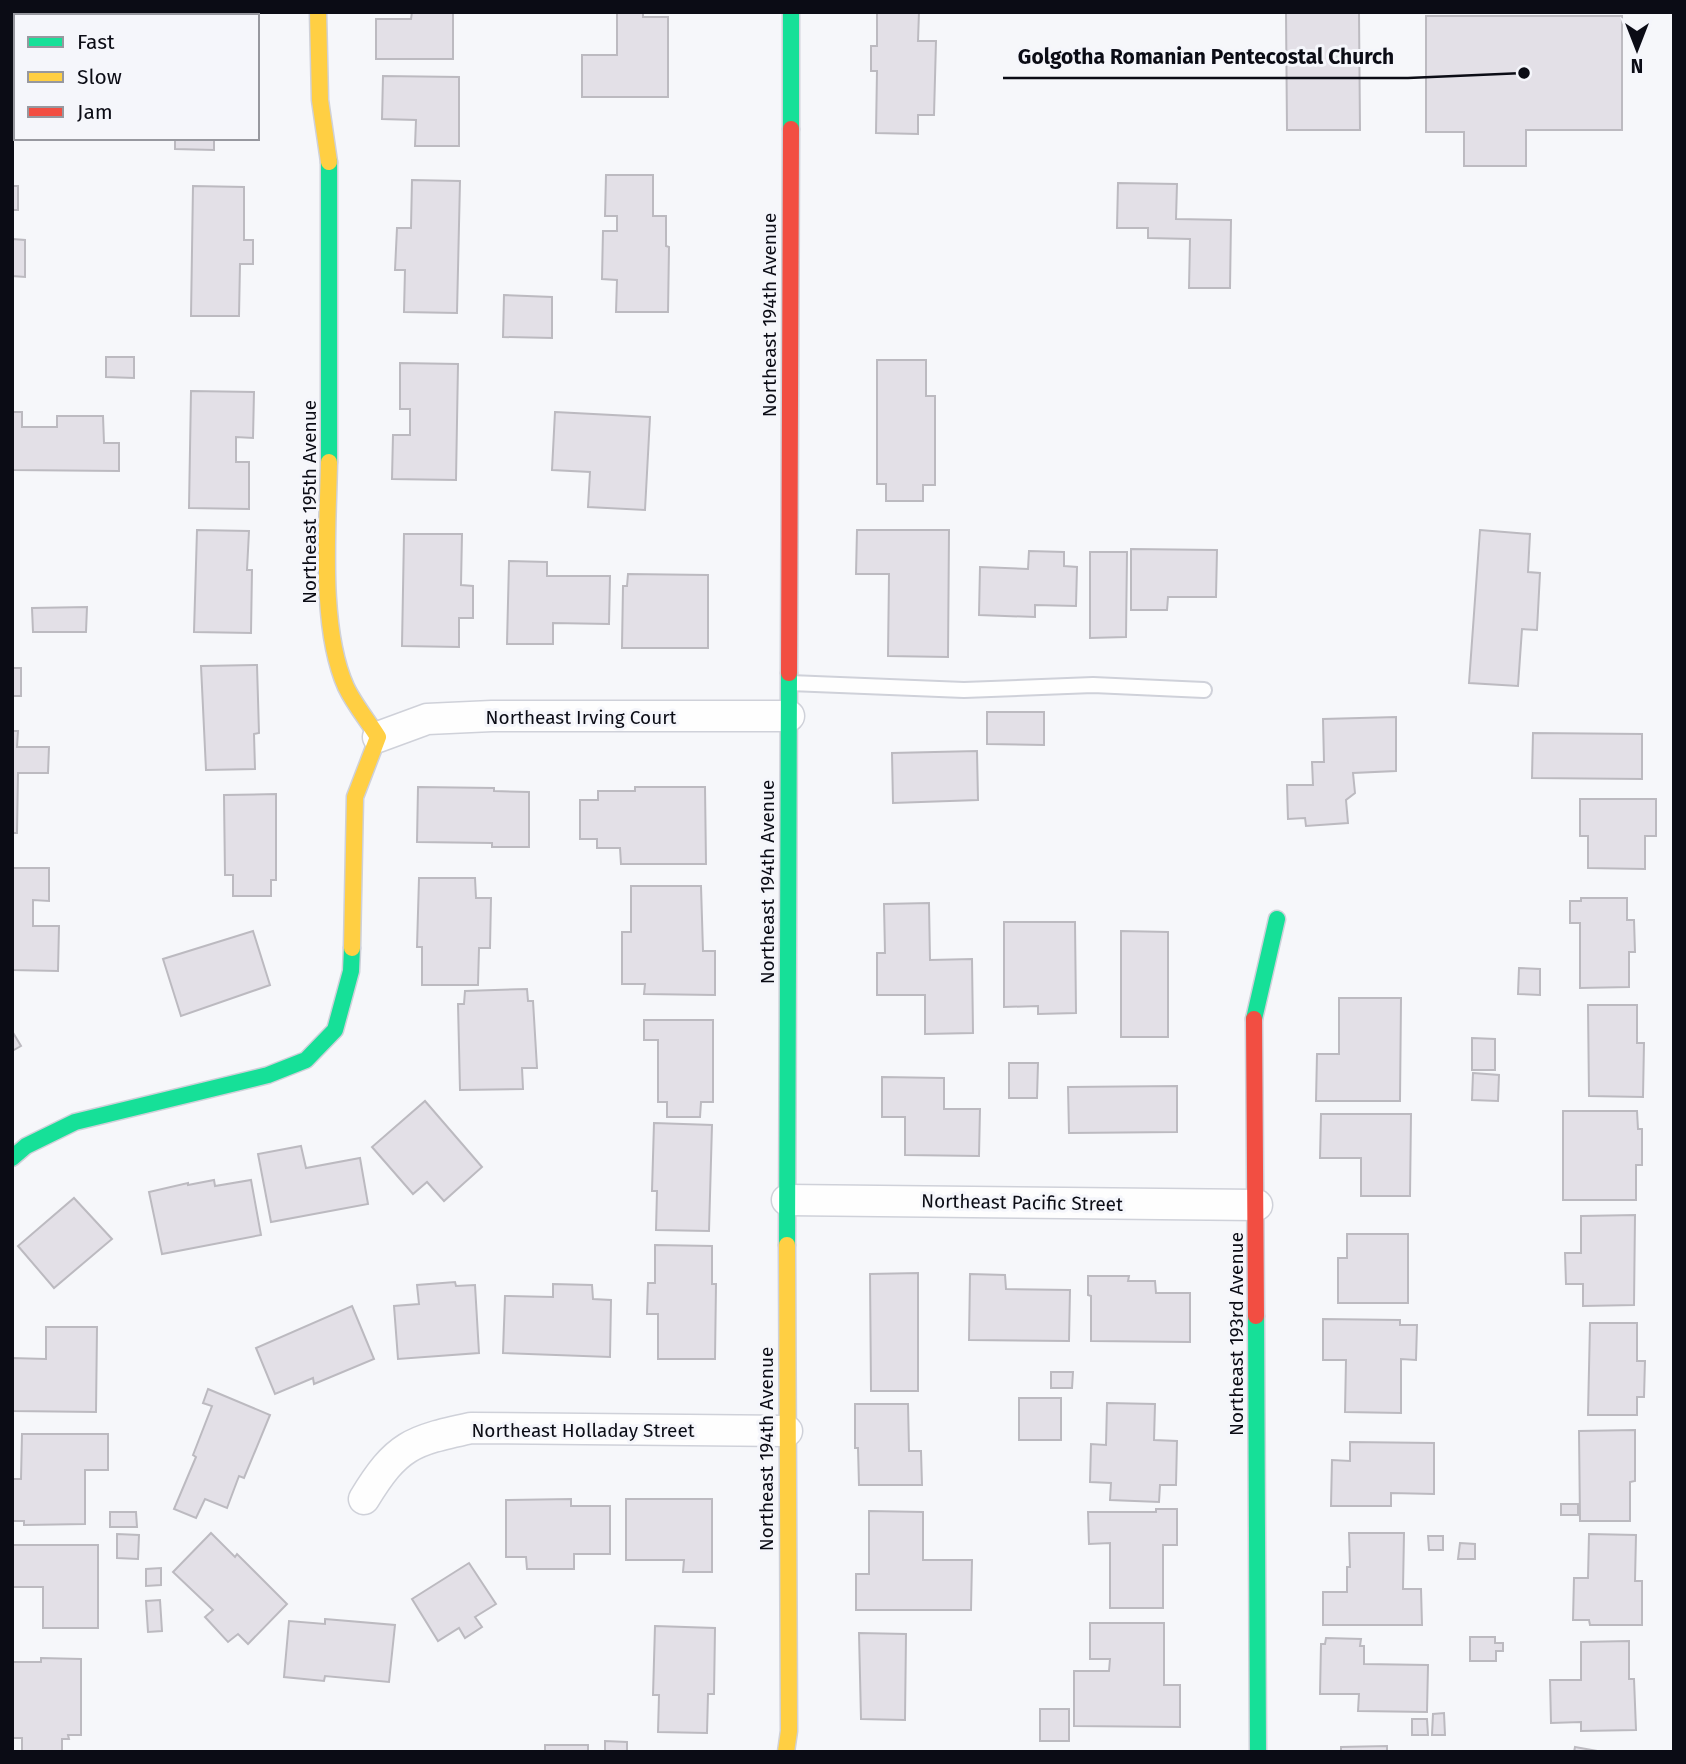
<svg xmlns="http://www.w3.org/2000/svg" width="1686" height="1764" font-family="'Fira Sans',sans-serif">
<style>
.building{fill:#e3e0e7;stroke:#bcbac0;stroke-width:2}
.lines{fill:none;stroke-linecap:round;stroke-linejoin:round}
.lane-casing{stroke:#cfd1d9;stroke-width:18}
.street-casing{stroke:#cfd1d9;stroke-width:33}
.fast-casing{stroke:#cfd1d9;stroke-width:19}
.slow-casing{stroke:#cfd1d9;stroke-width:19}
.jam-casing{stroke:#cfd1d9;stroke-width:19}
.lane{stroke:#fefefe;stroke-width:14}
.street{stroke:#fefefe;stroke-width:30}
.fast{stroke:#16e098;stroke-width:16}
.slow{stroke:#ffcf43;stroke-width:16}
.jam{stroke:#f24e42;stroke-width:16}
.labels{text-anchor:middle;stroke-width:6;stroke-linejoin:round;paint-order:stroke}
.street-label{font-size:19px;fill:#0b0c15;stroke:#f5f6fb}
.leader{fill:none;stroke:#0b0c15;stroke-width:2.5}
.callout-dot{fill:#0b0c15;stroke:#f5f6fb;stroke-width:2.5}
.callout-label{font-size:21px;text-anchor:middle;font-weight:bold;fill:#0b0c15;stroke:#f5f6fb;stroke-width:6;stroke-linejoin:round;paint-order:stroke}
</style>
<rect width="100%" height="100%" fill="#f6f7fa"/>
<g class="building">
<polygon points="12,12 36,12 36,16 16,16 16,39 12,39"/>
<polygon points="44,12 101,12 101,14 43,14"/>
<rect x="150" y="12" width="73" height="4"/>
<polygon points="412,12 453,12 453,59 376,59 376,19 411,19"/>
<polygon points="617,12 643,12 643,17 668,17 668,97 582,97 582,55 617,55"/>
<polygon points="877,12 919,12 918,41 936,41 934,115 918,115 918,134 876,133 877,71 871,71 871,46 877,46"/>
<polygon points="1286,13 1359,13 1360,130 1287,130"/>
<polygon points="1426,16 1622,16 1622,130 1526,130 1526,166 1464,166 1464,132 1426,132"/>
<polygon points="383,76 459,77 459,146 415,146 416,120 382,119"/>
<polygon points="175,138 214,138 214,150 175,149"/>
<polygon points="606,175 653,175 653,216 666,216 666,246 669,247 668,312 616,312 617,280 602,279 603,231 617,231 617,216 605,216"/>
<polygon points="412,180 460,181 457,313 404,312 405,270 395,270 397,228 411,228"/>
<polygon points="1118,183 1177,184 1176,219 1231,220 1230,288 1189,288 1190,239 1148,238 1148,228 1117,228"/>
<rect x="12" y="186" width="6" height="24"/>
<polygon points="193,186 244,187 244,240 253,240 253,264 240,264 239,316 191,316"/>
<polygon points="12,239 25,240 25,277 12,276"/>
<polygon points="504,295 552,297 552,338 503,337"/>
<polygon points="106,357 134,357 134,378 106,377"/>
<polygon points="877,360 926,360 926,396 935,396 935,485 923,485 923,501 886,501 886,484 877,484"/>
<polygon points="400,363 458,364 456,480 392,479 393,435 410,435 410,409 400,409"/>
<polygon points="191,391 254,392 253,438 236,437 236,462 249,462 249,509 189,508"/>
<polygon points="12,412 22,412 22,427 57,427 57,416 103,416 104,443 119,443 119,471 12,470"/>
<polygon points="555,412 650,417 645,510 588,507 590,472 552,470"/>
<polygon points="197,530 249,531 247,570 252,570 251,633 194,632"/>
<polygon points="857,530 949,530 948,657 888,656 889,574 856,574"/>
<polygon points="1480,530 1530,534 1528,572 1540,573 1537,630 1522,629 1518,686 1469,683"/>
<polygon points="404,534 462,534 461,585 473,586 473,618 459,618 459,647 402,646"/>
<polygon points="1131,549 1217,550 1216,597 1168,597 1167,610 1131,610"/>
<polygon points="1029,551 1064,552 1064,566 1077,567 1076,606 1035,605 1035,617 979,615 980,567 1028,569"/>
<polygon points="1090,552 1127,552 1126,637 1090,638"/>
<polygon points="509,561 547,562 547,576 610,576 609,624 553,623 553,644 507,644"/>
<polygon points="628,574 708,575 708,648 622,648 623,586 627,586"/>
<polygon points="87,607 86,632 33,632 32,608"/>
<polygon points="257,665 259,733 254,734 255,769 206,770 201,666"/>
<rect x="12" y="668" width="9" height="28"/>
<polygon points="987,712 1044,712 1044,745 987,744"/>
<polygon points="1396,717 1396,771 1353,773 1355,793 1346,800 1348,823 1306,826 1305,818 1288,819 1287,785 1313,785 1312,762 1324,762 1323,719"/>
<polygon points="12,731 18,731 17,747 49,747 48,773 18,773 17,833 12,833"/>
<polygon points="1533,733 1642,734 1642,779 1532,778"/>
<polygon points="977,751 978,800 893,803 892,753"/>
<polygon points="418,787 494,788 494,791 529,792 529,847 492,847 492,843 417,842"/>
<polygon points="635,787 705,787 706,864 621,864 620,848 597,848 597,839 580,839 580,800 598,800 598,791 635,791"/>
<polygon points="276,794 276,880 271,880 271,896 233,896 233,875 225,875 224,795"/>
<polygon points="1580,799 1656,799 1656,836 1645,836 1645,869 1588,868 1588,836 1580,836"/>
<polygon points="12,868 49,868 49,901 33,900 33,926 59,926 58,971 12,970"/>
<polygon points="419,878 475,878 476,898 491,898 490,948 479,948 478,985 422,985 422,947 417,947"/>
<polygon points="631,886 701,886 703,951 715,951 715,995 644,994 645,984 622,984 622,932 631,932"/>
<polygon points="1581,898 1627,898 1627,920 1634,920 1635,952 1629,952 1629,987 1580,988 1580,923 1570,923 1570,901 1581,901"/>
<polygon points="929,903 930,960 972,959 973,1033 925,1034 925,995 877,995 877,953 885,953 884,904"/>
<polygon points="1004,922 1075,922 1076,1013 1038,1014 1038,1006 1004,1007"/>
<polygon points="253,931 270,985 181,1016 163,959"/>
<polygon points="1121,931 1168,932 1168,1037 1121,1037"/>
<polygon points="1519,968 1540,969 1540,995 1518,994"/>
<polygon points="527,989 528,1001 533,1001 537,1068 522,1068 523,1089 460,1090 458,1004 464,1004 465,991"/>
<polygon points="1339,998 1401,998 1400,1101 1316,1101 1317,1054 1339,1054"/>
<polygon points="1588,1005 1637,1005 1637,1043 1644,1043 1643,1097 1589,1096"/>
<polygon points="644,1020 713,1020 713,1102 701,1102 700,1117 667,1117 667,1102 658,1102 658,1040 644,1040"/>
<polygon points="12,1031 21,1046 12,1051"/>
<polygon points="1472,1038 1495,1039 1495,1070 1472,1070"/>
<polygon points="1009,1063 1038,1063 1037,1098 1009,1098"/>
<polygon points="1473,1073 1499,1075 1498,1101 1472,1100"/>
<polygon points="882,1077 944,1078 944,1109 980,1109 979,1156 905,1155 905,1117 882,1117"/>
<polygon points="1177,1086 1177,1132 1069,1133 1068,1087"/>
<polygon points="425,1101 482,1167 444,1201 427,1182 413,1194 372,1147"/>
<polygon points="1563,1111 1637,1111 1638,1129 1642,1129 1642,1165 1636,1165 1636,1200 1563,1200"/>
<polygon points="1321,1114 1411,1114 1410,1196 1361,1196 1361,1158 1320,1158"/>
<polygon points="654,1123 712,1125 709,1231 656,1230 657,1191 652,1191"/>
<polygon points="301,1146 306,1168 360,1158 368,1204 271,1222 258,1154"/>
<polygon points="214,1180 215,1186 251,1180 261,1235 162,1254 149,1192 188,1183 188,1185"/>
<polygon points="74,1198 112,1239 54,1288 18,1246"/>
<polygon points="1635,1215 1634,1305 1583,1306 1583,1284 1566,1284 1565,1253 1581,1253 1581,1216"/>
<polygon points="1347,1234 1408,1234 1408,1303 1338,1303 1338,1258 1347,1258"/>
<polygon points="655,1245 712,1246 712,1284 716,1284 715,1359 658,1359 658,1314 647,1314 648,1283 655,1283"/>
<polygon points="918,1273 918,1391 871,1391 870,1274"/>
<polygon points="970,1274 1005,1275 1006,1289 1070,1290 1069,1341 969,1340"/>
<polygon points="1088,1276 1129,1276 1128,1281 1155,1281 1156,1293 1190,1293 1190,1342 1091,1341 1091,1296 1088,1295"/>
<polygon points="455,1282 456,1286 475,1285 479,1353 398,1359 394,1306 419,1304 417,1285"/>
<polygon points="553,1284 592,1285 593,1299 611,1300 610,1357 503,1353 505,1296 553,1297"/>
<polygon points="352,1306 374,1359 314,1384 313,1378 275,1394 256,1348"/>
<polygon points="1323,1319 1400,1320 1400,1325 1417,1325 1416,1360 1401,1359 1401,1413 1345,1412 1346,1360 1323,1360"/>
<polygon points="1590,1323 1637,1323 1637,1361 1645,1361 1644,1397 1637,1397 1637,1415 1588,1415"/>
<polygon points="46,1327 97,1327 96,1412 12,1411 12,1358 46,1359"/>
<polygon points="1051,1372 1073,1372 1072,1388 1051,1388"/>
<polygon points="208,1389 270,1415 244,1478 239,1476 227,1508 205,1499 196,1518 174,1509 196,1457 193,1455 212,1406 203,1403"/>
<rect x="1019" y="1398" width="42" height="42"/>
<polygon points="1107,1403 1155,1404 1154,1440 1177,1441 1176,1485 1160,1485 1159,1502 1110,1500 1111,1483 1090,1482 1091,1444 1106,1445"/>
<polygon points="855,1404 908,1404 909,1451 921,1451 922,1485 859,1485 858,1448 855,1448"/>
<polygon points="1635,1430 1635,1481 1630,1482 1630,1521 1580,1521 1579,1431"/>
<polygon points="22,1434 108,1434 108,1470 85,1470 85,1524 24,1525 24,1521 12,1521 12,1479 21,1479"/>
<polygon points="1350,1442 1434,1443 1434,1494 1391,1493 1391,1506 1331,1506 1332,1460 1350,1461"/>
<polygon points="571,1499 571,1506 610,1506 610,1554 574,1554 574,1569 527,1569 526,1557 506,1557 506,1500"/>
<polygon points="626,1499 712,1499 712,1572 683,1572 684,1560 626,1560"/>
<rect x="1561" y="1504" width="17" height="11"/>
<polygon points="1156,1509 1177,1509 1177,1545 1163,1545 1163,1608 1110,1608 1110,1543 1089,1544 1088,1512 1156,1512"/>
<polygon points="869,1511 923,1512 923,1560 972,1560 971,1610 856,1610 856,1574 869,1574"/>
<polygon points="110,1512 136,1512 137,1527 110,1527"/>
<polygon points="211,1533 235,1557 237,1554 287,1604 248,1644 238,1634 228,1642 205,1617 213,1610 173,1572"/>
<polygon points="1349,1533 1404,1533 1403,1589 1421,1589 1422,1625 1323,1625 1323,1592 1347,1592 1347,1567 1350,1567"/>
<polygon points="117,1534 139,1535 138,1559 117,1558"/>
<polygon points="1589,1534 1636,1535 1635,1581 1642,1581 1642,1625 1590,1625 1589,1620 1573,1620 1574,1578 1588,1578"/>
<polygon points="1428,1536 1443,1536 1443,1550 1429,1550"/>
<polygon points="1460,1543 1475,1544 1475,1559 1458,1559"/>
<polygon points="12,1545 98,1545 98,1628 43,1628 43,1587 12,1587"/>
<polygon points="469,1563 496,1604 475,1617 482,1627 465,1638 459,1628 438,1641 412,1599"/>
<polygon points="161,1568 161,1585 146,1586 146,1569"/>
<polygon points="160,1600 162,1631 148,1632 146,1601"/>
<polygon points="325,1619 395,1625 389,1682 325,1676 324,1681 284,1677 289,1621 325,1624"/>
<polygon points="1090,1623 1164,1623 1164,1685 1180,1685 1180,1727 1074,1726 1074,1671 1109,1671 1110,1659 1090,1659"/>
<polygon points="655,1626 715,1628 714,1694 708,1694 707,1733 658,1732 659,1695 653,1695"/>
<polygon points="859,1633 906,1634 905,1720 861,1719"/>
<polygon points="1470,1637 1495,1637 1495,1643 1503,1643 1503,1651 1496,1651 1496,1661 1470,1661"/>
<polygon points="1326,1638 1361,1639 1360,1646 1364,1646 1364,1664 1428,1665 1427,1712 1358,1711 1359,1694 1320,1694 1321,1644 1325,1644"/>
<polygon points="1629,1641 1629,1679 1634,1679 1636,1730 1581,1731 1581,1722 1551,1723 1550,1680 1581,1680 1581,1642"/>
<polygon points="41,1658 81,1659 81,1735 68,1735 69,1739 62,1739 62,1751 22,1751 22,1738 12,1738 12,1662 41,1662"/>
<rect x="1040" y="1709" width="29" height="32"/>
<polygon points="1444,1713 1445,1735 1432,1735 1433,1714"/>
<polygon points="1412,1719 1427,1719 1428,1735 1412,1735"/>
<polygon points="605,1741 627,1742 627,1752 605,1752"/>
<rect x="545" y="1745" width="43" height="7"/>
<polygon points="1387,1746 1387,1752 1341,1752 1341,1747"/>
<polygon points="1575,1747 1603,1752 1574,1752"/>
</g>
<g class="lines">
<defs>
<polyline id="lane" points="790,683 964,690 1093,685 1204,690"/>
<g id="street">
<polyline points="378,737 427,719 492,716 789,716"/>
<polyline points="787,1200 1257,1205"/>
<path d="M364,1499C397,1445 411,1441 471,1428L787,1431"/>
</g>
<g id="fast">
<polyline points="791,129 791,12"/>
<polyline points="329,462 329,162"/>
<polyline points="1254,1019 1277,919"/>
<polyline points="12,1158 26,1146 75,1122 268,1075 306,1060 335,1030 351,971 352,948"/>
<polyline points="787,1245 789,673"/>
<polyline points="1256,1316 1258,1752"/>
</g>
<g id="slow">
<polyline points="318,12 320,100 329,162"/>
<path d="M329,462C328,527 319,627 346,687C354,704 368,721 378,737L355,797L352,948"/>
<polyline points="786,1752 789,1731 787,1245"/>
</g>
<g id="jam">
<polyline points="789,673 791,129"/>
<polyline points="1254,1019 1256,1316"/>
</g>
</defs>
<use href="#lane" class="lane-casing"/>
<use href="#street" class="street-casing"/>
<use href="#fast" class="fast-casing"/>
<use href="#slow" class="slow-casing"/>
<use href="#jam" class="jam-casing"/>
<use href="#lane" class="lane"/>
<use href="#street" class="street"/>
<use href="#fast" class="fast"/>
<use href="#slow" class="slow"/>
<use href="#jam" class="jam"/>
</g>
<g class="labels">
<g class="street-label">
<text transform="translate(769 315) rotate(-90)" y="7">Northeast 194th Avenue</text>
<text transform="translate(309 502) rotate(-90)" y="7">Northeast 195th Avenue</text>
<text x="581" y="724">Northeast Irving Court</text>
<text transform="translate(767 882) rotate(-90)" y="7">Northeast 194th Avenue</text>
<text transform="translate(1022 1202) rotate(1)" y="7">Northeast Pacific Street</text>
<text transform="translate(1236 1334) rotate(-90)" y="7">Northeast 193rd Avenue</text>
<text x="583" y="1437">Northeast Holladay Street</text>
<text transform="translate(766 1449) rotate(-90)" y="7">Northeast 194th Avenue</text>
</g>
</g>
<path class="leader" d="M1524 73L1408 78H1003"/>
<circle class="callout-dot" cx="1524" cy="73" r="7"/>
<g class="callout-label">
<text x="1206" y="64">Golgotha Romanian Pentecostal Church</text>
</g>
<rect width="1686" height="1764" fill="none" stroke="#0b0c15" stroke-width="28"/>
<rect x="14" y="14" width="245" height="126" fill="#f5f6fb" stroke="#97989f" stroke-width="2"/>
<rect x="28" y="37" width="35" height="10" fill="#16e098" stroke="#97989f" stroke-width="2"/>
<text x="77" y="49" font-size="21" fill="#0b0c15">Fast</text>
<rect x="28" y="72" width="35" height="10" fill="#ffcf43" stroke="#97989f" stroke-width="2"/>
<text x="77" y="84" font-size="21" fill="#0b0c15">Slow</text>
<rect x="28" y="107" width="35" height="10" fill="#f24e42" stroke="#97989f" stroke-width="2"/>
<text x="77" y="119" font-size="21" fill="#0b0c15">Jam</text>
<g transform="translate(1637 49) rotate(180)" stroke="#f5f6fb" stroke-width="5" paint-order="stroke">
<path d="M0-5L12 26L0 18L-12 26Z" fill="#0b0c15"/>
<text y="-10" font-size="19" font-weight="bold" text-anchor="middle" fill="#0b0c15">N</text>
</g>
</svg>
